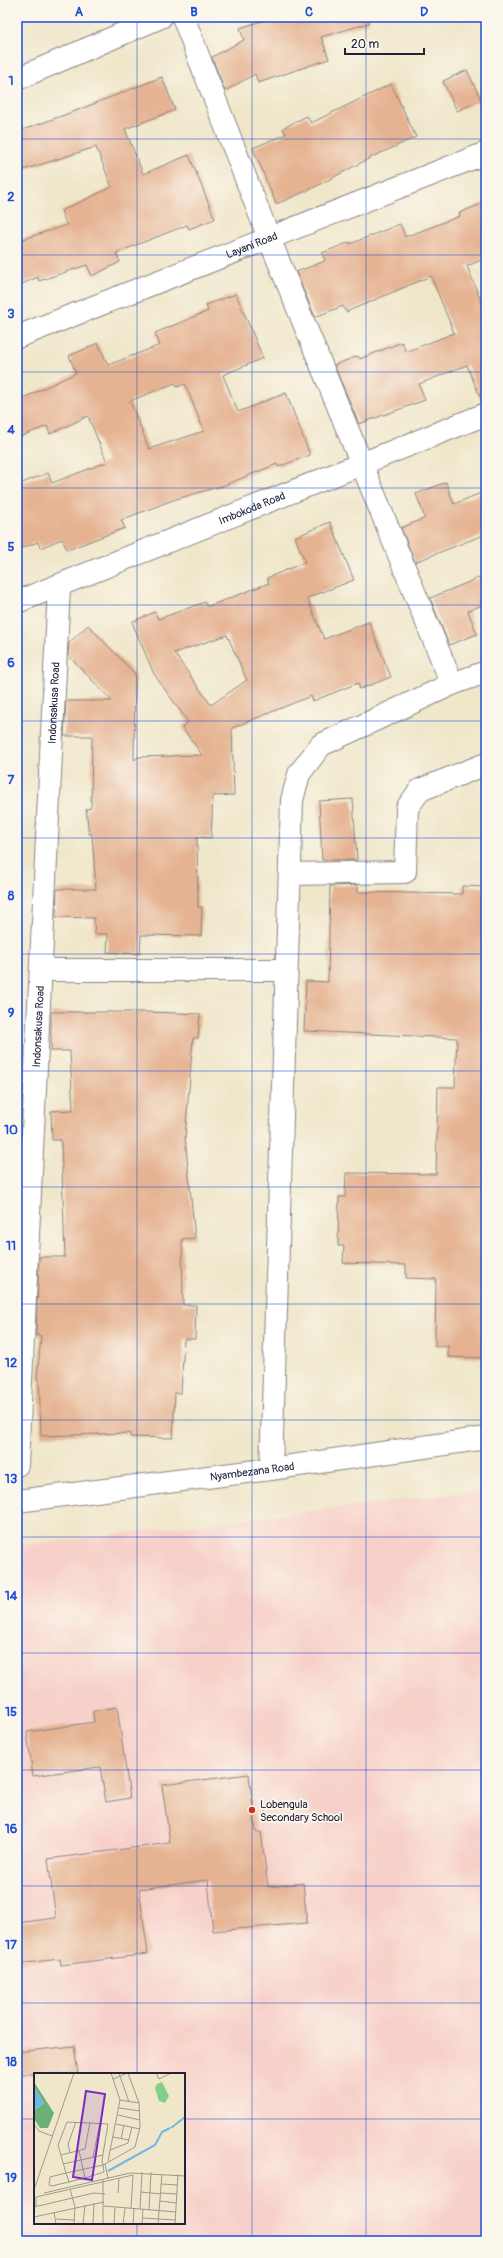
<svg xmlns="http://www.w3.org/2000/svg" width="503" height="2258" font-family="Pangolin,sans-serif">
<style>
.built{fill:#f7d1c9;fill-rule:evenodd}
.building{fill:#e5b392;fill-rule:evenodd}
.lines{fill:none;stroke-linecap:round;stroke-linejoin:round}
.minor-casing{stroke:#898483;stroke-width:24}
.minor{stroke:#fff;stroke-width:22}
.grid{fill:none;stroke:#1d4ed8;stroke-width:1;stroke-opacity:0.55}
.poi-dot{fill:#c8321e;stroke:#fbf7ec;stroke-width:1.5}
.labels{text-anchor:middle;stroke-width:3.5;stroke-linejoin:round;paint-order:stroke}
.street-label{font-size:11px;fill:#22223b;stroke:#fbf7ec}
.poi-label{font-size:11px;fill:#22223b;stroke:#fbf7ec;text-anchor:start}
.inset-river{fill:none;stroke:#6db8e6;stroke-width:2}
.inset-road{fill:none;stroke:#9e9891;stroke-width:1}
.view{fill:#7b2cbf;fill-opacity:0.15;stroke:#7b2cbf;stroke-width:2}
.inset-edge{fill:none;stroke:#22223b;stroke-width:2}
.neatline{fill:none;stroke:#1d4ed8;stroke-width:1.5}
.grid-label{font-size:13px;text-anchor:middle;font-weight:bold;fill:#1d4ed8}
</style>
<rect width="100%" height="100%" fill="#fbf7ec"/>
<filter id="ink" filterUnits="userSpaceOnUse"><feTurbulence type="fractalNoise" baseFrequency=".025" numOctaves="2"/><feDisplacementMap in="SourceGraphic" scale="8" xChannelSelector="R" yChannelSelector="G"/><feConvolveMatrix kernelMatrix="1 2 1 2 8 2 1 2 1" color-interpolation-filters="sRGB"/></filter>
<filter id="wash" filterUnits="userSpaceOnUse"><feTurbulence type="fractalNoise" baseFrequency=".012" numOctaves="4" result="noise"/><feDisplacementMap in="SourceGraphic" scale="16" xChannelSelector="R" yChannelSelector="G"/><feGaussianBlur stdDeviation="0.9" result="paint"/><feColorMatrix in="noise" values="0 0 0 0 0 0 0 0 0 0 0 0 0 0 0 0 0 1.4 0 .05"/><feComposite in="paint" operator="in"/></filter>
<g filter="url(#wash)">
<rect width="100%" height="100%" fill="#f0e7cb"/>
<path class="built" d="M486,1490V2241H17V1546ZM35,2074H184V2223H35Z"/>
<g id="blocks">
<g class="building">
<polygon points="274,17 368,17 369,23 321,37 329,59 258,83 255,74 225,91 212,57 244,40 240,28"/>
<polygon points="467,70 481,100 457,111 443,81"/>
<polygon points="162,77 175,110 125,129 143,174 189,155 215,219 189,229 187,225 116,253 120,262 92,276 87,265 39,281 38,277 17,286 17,241 67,225 61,211 112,187 96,147 17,172 17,132 78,110"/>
<polygon points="391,84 416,137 372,157 309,190 276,204 253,148 286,134 283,128 307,116 311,123"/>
<polygon points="486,202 486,258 467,266 486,314 486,402 482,402 467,365 419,384 425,400 359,424 334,365 358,356 360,359 402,342 406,352 454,333 431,276 346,312 343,306 315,317 296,272 325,261 322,253 350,242 350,244 400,224 405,237 460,216 459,213"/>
<path d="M236,294L263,358L223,375L238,412L286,393L310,455L278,467L277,464L225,485L173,500L121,520L125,528L67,550L62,539L40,548L38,542L17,550V485L48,473L52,483L107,462L88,416L50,434L47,426L17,438V401L76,373L69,356L98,343L108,365L160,345L155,333L208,311L206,305ZM175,383L177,387L185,384L204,431L149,449L130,401Z"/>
<polygon points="446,482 454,504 486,491 486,534 415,562 401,528 425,518 416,494"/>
<path d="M330,522L354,580L307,598L324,639L369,622L391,677L360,689L358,683L313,701L311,696L232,728L234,795L213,796L211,838L197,837L198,907H202L201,936L141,935L140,954L107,952L108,934H95L94,918L56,917L57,889H96L92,834H89L86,809L91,808L92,736H64L66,701H112L68,655L69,643L88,625L135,674L134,760L139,757L202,755L182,727L188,722L154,674L132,622L155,612L158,619L205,602L207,607L269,583L267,578L305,562L295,537ZM227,635L247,680L211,705L174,653Z"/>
<polygon points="486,575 486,603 468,611 477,634 449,645 430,598"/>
<polygon points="353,799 357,860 322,860 319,801"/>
<polygon points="358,885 358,892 462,894 462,886 486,887 486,1358 448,1357 448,1346 435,1346 436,1279 406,1278 406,1265 343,1263 344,1246 338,1246 339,1197 345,1197 346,1173 436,1174 438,1087 455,1087 457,1038 304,1031 306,981 328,982 330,886"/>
<polygon points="51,1012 148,1012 200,1014 198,1038 193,1038 185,1138 195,1238 182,1239 183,1305 196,1305 195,1339 184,1339 181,1393 175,1393 173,1438 130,1437 130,1433 41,1436 39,1379 37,1379 41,1336 36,1335 39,1257 65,1257 61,1140 52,1140 51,1111 73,1110 70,1051 51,1051"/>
<polygon points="117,1707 130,1798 106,1802 100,1767 33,1776 27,1732 94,1722 93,1711"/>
<polygon points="249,1774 256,1832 261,1832 268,1887 303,1883 307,1923 213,1931 208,1880 139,1889 148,1954 61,1965 60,1959 17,1964 17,1923 56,1918 48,1859 170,1843 162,1785"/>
<polygon points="74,2046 78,2074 17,2074 17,2052"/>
</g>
</g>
</g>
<g filter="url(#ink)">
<use href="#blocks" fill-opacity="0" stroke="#898483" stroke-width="1"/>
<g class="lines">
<defs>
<g id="minor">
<polyline points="183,17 269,238 452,684"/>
<polyline points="17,79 161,17"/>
<path id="s1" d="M17,337L486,153"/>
<path id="s2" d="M17,602L486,414"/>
<polyline points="290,874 405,872 407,808 420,790 486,764"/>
<polyline points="41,970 286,970"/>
<path id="s3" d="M17,1465L59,587"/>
<polyline points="271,1469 292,800 299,774 321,745 452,684 486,672"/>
<path id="s4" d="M17,1501L271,1469L486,1438"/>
</g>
</defs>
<use href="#minor" class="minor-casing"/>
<use href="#minor" class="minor"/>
</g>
</g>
<path class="grid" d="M137,17V2074M252,17V2241M366,17V2241M17,139H486M17,255H486M17,372H486M17,488H486M17,605H486M17,721H486M17,838H486M17,954H486M17,1071H486M17,1187H486M17,1304H486M17,1420H486M17,1537H486M17,1653H486M17,1770H486M17,1886H486M17,2003H486M17,2119H35M184,2119H486M137,2223V2241"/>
<circle class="poi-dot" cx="252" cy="1810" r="4"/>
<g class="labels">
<g class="street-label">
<text dy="4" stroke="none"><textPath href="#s1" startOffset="252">Layani Road</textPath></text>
<text dy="4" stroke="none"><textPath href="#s2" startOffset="253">Imbokoda Road</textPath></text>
<text dy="4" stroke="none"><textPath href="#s3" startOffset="763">Indonsakusa Road</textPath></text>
<text dy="4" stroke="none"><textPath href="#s3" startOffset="439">Indonsakusa Road</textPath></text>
<text dy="4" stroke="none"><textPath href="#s4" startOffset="237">Nyambezana Road</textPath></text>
</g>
<g class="poi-label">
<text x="260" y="1808">Lobengula<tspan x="260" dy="13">Secondary School</tspan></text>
</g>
</g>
<g transform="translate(34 2073)">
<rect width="151" height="151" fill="#f0e7cb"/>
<path d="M128,9L135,23L131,30L125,28L121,15L123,11Z" fill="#84ce8b"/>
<path d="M0,9L20,40L14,55H6L0,46V33L2,36L10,30L0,14Z" fill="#6bb177"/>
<path d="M0,14L10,30L2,36L0,33Z" fill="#6db8e6"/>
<path class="inset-river" d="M137,55L151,44M74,98L121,72L128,59L136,55"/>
<path class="inset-road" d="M85,0L95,29M122,0L125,6L137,0M86,27L105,30M85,35L106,38M84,42L106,47M0,51L5,58L18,63M82,51L106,56M0,57V78M79,64L95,67M87,66L90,52M76,77L94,70L98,54M45,78L51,105M36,80L34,71L42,49M27,82L51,76L56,49M59,84L66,50M74,88L86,27L77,0M29,91L69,82M74,105L71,91L101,74L106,54L105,30L94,0L79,6M35,109L32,100L24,72L33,49L74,51L68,87V89L69,92L70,99L51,105L18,113L15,112L16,104L32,100L69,92L71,91M127,111L144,112M36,116L41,134L40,151M0,117L40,0M107,119L127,121M10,120L96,100L151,103M84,120L85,105M127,120L143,121M126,128L142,130M70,133L142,139M0,134L60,120L71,121M2,134V124L99,102M97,135L99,102M106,136L108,99M115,137L117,99M20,139L22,151M0,144L70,129M108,145L141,147M22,146L40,147M49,151L51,132M59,151L60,130M69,151V107M80,151L81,134M89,151L91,135M99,151L100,136M108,151L109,136M124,151L128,101M141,151L144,101"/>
<path class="view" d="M52,18L71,21L58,107L39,104Z"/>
<rect width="151" height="151" class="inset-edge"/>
</g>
<rect width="503" height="2258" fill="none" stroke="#fbf7ec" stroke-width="44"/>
<path d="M345 48v6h79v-6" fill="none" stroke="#22223b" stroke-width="2"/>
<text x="351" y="48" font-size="12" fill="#22223b" stroke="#fbf7ec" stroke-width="3" paint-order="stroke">20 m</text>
<rect x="22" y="22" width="459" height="2214" class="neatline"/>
<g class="grid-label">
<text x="79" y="16">A</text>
<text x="194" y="16">B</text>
<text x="309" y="16">C</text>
<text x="424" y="16">D</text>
<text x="11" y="85">1</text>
<text x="11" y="201">2</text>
<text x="11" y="318">3</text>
<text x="11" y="434">4</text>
<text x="11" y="551">5</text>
<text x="11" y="667">6</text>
<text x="11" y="784">7</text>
<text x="11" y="900">8</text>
<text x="11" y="1017">9</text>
<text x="11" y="1134">10</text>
<text x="11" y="1250">11</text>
<text x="11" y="1367">12</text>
<text x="11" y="1483">13</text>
<text x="11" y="1600">14</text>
<text x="11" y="1716">15</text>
<text x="11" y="1833">16</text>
<text x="11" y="1949">17</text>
<text x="11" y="2066">18</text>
<text x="11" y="2182">19</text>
</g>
</svg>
